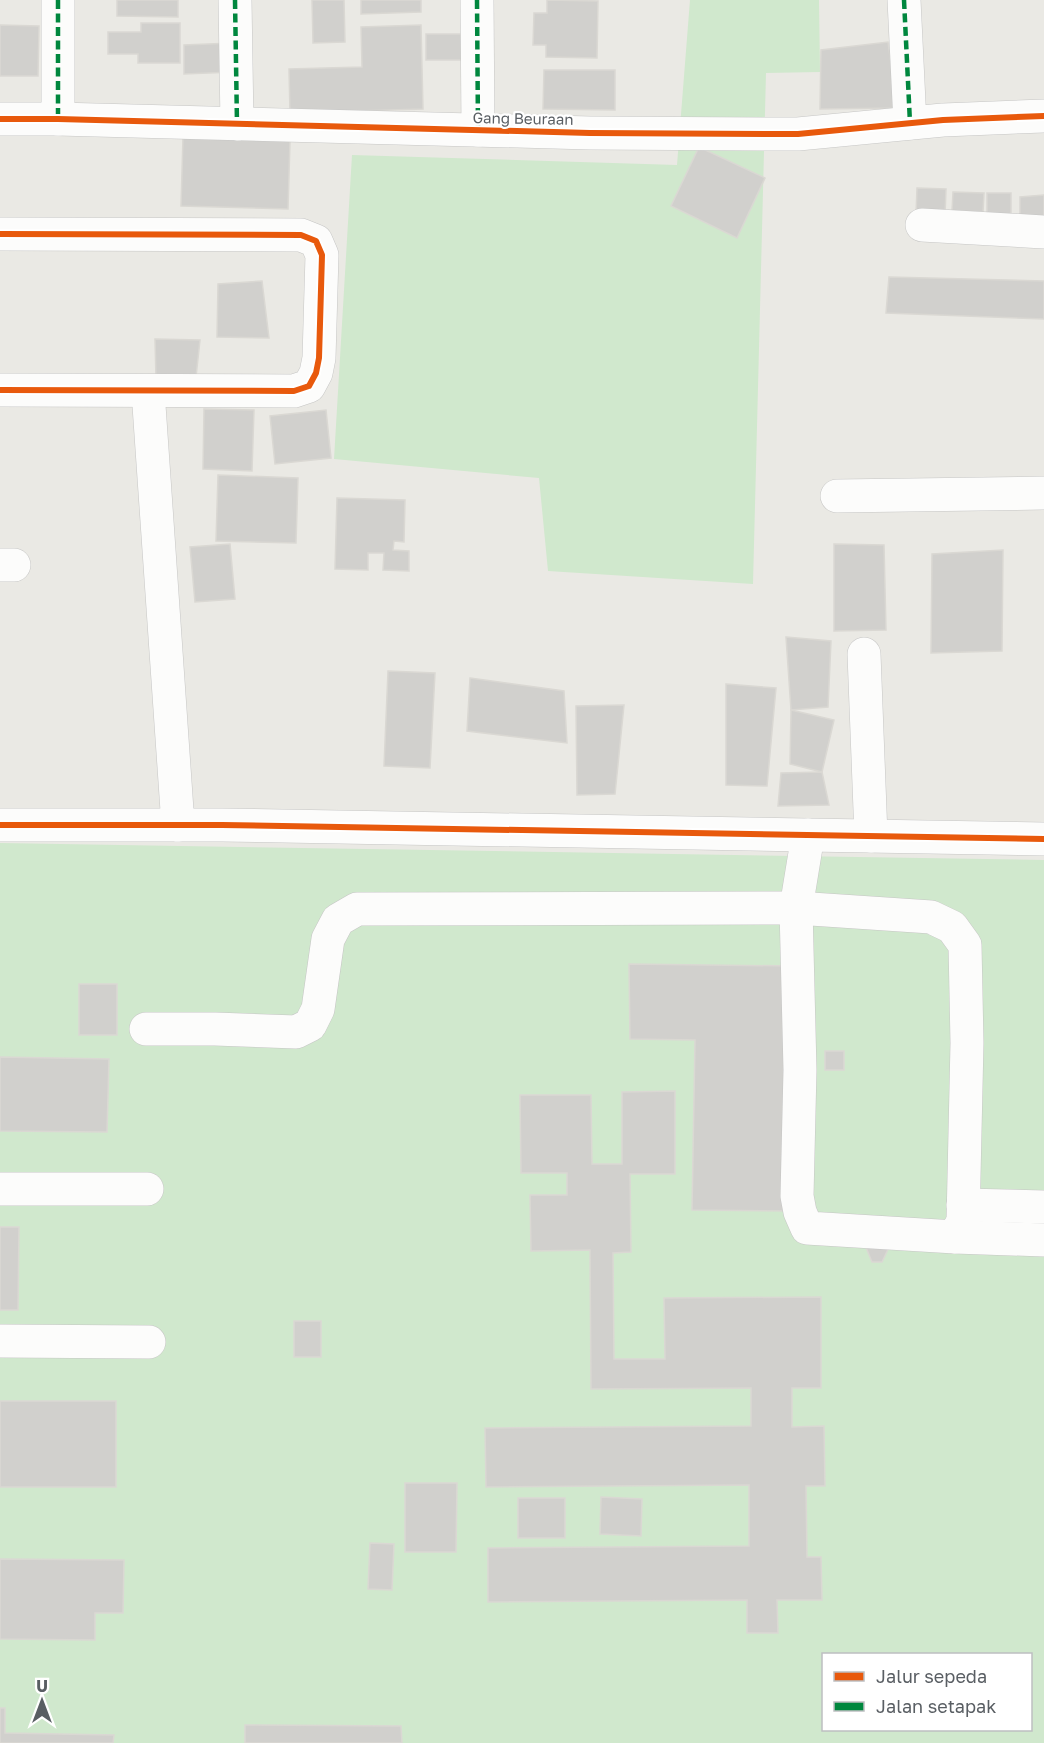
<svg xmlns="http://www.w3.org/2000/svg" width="1044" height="1743" font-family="'Golos Text',sans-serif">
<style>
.green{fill:#d0e8cd;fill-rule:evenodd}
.building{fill:#d1d0cd;stroke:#dad8d3;stroke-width:1.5}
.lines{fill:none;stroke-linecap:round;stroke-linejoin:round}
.minor-casing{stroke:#c6c6c5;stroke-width:34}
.minor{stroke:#fcfcfb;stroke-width:33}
.quiet{stroke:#00873e;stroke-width:4.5;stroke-dasharray:9 4.5;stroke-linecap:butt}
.cycleway-casing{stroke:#fff;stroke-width:10}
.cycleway{stroke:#e8590c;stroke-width:6}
.labels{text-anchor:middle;stroke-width:4.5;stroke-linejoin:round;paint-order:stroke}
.street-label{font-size:15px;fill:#595e63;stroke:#fff}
</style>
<rect width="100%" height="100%" fill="#eae9e4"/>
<g class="green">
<polygon points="690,0 819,0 820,72 766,73 753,584 548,571 539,478 334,459 352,155 677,165"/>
<path d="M0,843L1044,860V1743H0ZM824,1654H1030V1730H824Z"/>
</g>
<g class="building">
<polygon points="117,0 178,0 178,17 117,16"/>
<polygon points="312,0 344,0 345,42 313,43"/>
<polygon points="361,0 421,0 421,12 361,14"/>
<polygon points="547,0 598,1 597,58 546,57 546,45 533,45 534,13 547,13"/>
<polygon points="141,23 180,23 180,63 138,63 138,54 108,54 108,32 141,32"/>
<polygon points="0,25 39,26 38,76 0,76"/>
<polygon points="421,25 423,109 290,113 289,69 362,67 361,27"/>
<rect x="426" y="34" width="50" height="26"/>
<polygon points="888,42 897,108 820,109 821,50"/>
<polygon points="232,43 233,72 184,74 184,45"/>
<polygon points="544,70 615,70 615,110 543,109"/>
<polygon points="183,137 290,141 288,209 181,206"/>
<polygon points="699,147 765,178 737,238 671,206"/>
<polygon points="917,188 946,189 945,216 916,215"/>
<polygon points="953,192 984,193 983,212 952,211"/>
<rect x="987" y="193" width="24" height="22"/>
<polygon points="1044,195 1044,217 1020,215 1020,197"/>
<polygon points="889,277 1044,281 1044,319 886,313"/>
<polygon points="262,281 269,338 217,337 218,284"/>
<polygon points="155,339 200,340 196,377 156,378"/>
<polygon points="204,409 254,410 252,471 203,469"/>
<polygon points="326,410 331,458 275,464 270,416"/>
<polygon points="218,475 298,478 296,543 216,541"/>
<polygon points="337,498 405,500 404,542 394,541 393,550 409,551 409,571 383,570 384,553 368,553 368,570 335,569"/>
<polygon points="230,544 235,599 195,602 190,547"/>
<polygon points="834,544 884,545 886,630 834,631"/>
<polygon points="1003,550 1002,651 931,653 932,554"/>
<polygon points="786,637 831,641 828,707 791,710"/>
<polygon points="388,671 435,673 430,768 384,766"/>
<polygon points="470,678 564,691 567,743 467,731"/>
<polygon points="726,684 776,688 767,786 726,785"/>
<polygon points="624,705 615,794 577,795 576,706"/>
<polygon points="791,710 834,720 822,772 790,764"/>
<polygon points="822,772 829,805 778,806 781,773"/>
<polygon points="629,964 793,966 790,1211 692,1210 695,1040 630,1039"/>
<rect x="79" y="984" width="38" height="51"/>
<rect x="825" y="1051" width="19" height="19"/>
<polygon points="0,1057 109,1059 107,1132 0,1131"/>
<polygon points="675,1091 675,1174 630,1174 631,1252 613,1253 614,1359 665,1359 664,1298 821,1297 821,1388 792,1388 792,1427 824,1426 825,1486 806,1486 807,1557 821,1557 822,1600 777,1600 778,1633 747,1633 747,1600 488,1602 488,1548 749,1546 749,1485 486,1487 485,1428 751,1426 751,1388 591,1389 590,1250 531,1251 530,1195 567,1195 567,1173 521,1173 520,1095 591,1095 592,1164 622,1164 622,1092"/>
<polygon points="0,1227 19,1227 18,1310 0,1310"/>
<polygon points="865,1245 890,1245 882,1262 872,1262"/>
<rect x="294" y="1321" width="27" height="36"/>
<rect x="0" y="1401" width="116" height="86"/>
<polygon points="405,1483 457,1483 456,1552 405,1552"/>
<polygon points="601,1497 642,1499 641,1536 600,1534"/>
<rect x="518" y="1498" width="47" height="40"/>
<polygon points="370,1543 394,1544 392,1590 368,1589"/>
<polygon points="0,1559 124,1560 123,1613 95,1613 95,1640 0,1639"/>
<polygon points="0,1708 5,1708 5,1733 114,1735 113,1743 0,1743"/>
<polygon points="245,1725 401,1726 402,1743 245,1743"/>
</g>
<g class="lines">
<defs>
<g id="minor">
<polyline points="58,0 58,119"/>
<polyline points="235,0 237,124"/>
<polyline points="477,0 478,130"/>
<polyline points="904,0 910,123"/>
<polyline points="0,119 58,119 590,133 767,134 798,134 943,120 1044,116"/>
<polyline points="922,225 1044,232"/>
<polyline points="0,234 301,235 316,241 322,255 319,358 316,373 309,386 294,391 0,390"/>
<polyline points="148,391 178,825"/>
<polyline points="837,496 1044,493"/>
<polyline points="0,565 14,565"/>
<polyline points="864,654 871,836"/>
<polyline points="0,825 222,825 1044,839"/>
<polyline points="146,1029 215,1029 296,1032 310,1025 318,1009 328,939 338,920 357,909 796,908 931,917 952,927 965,945 967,1043 963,1221 955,1237 807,1228 800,1212 797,1196 800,1070 796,908 808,835"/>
<polyline points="0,1189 147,1189"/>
<polyline points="963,1205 1044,1207"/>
<polyline points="955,1237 1044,1240"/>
<polyline points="0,1341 149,1342"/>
</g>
</defs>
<use href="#minor" class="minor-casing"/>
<use href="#minor" class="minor"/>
<g class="quiet">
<polyline points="58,0 58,119"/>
<polyline points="235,0 237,124"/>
<polyline points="477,0 478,130"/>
<polyline points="904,0 910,123"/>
</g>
<defs>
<g id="cycleway">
<polyline points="0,119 58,119 590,133 767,134 798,134 943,120 1044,116"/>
<polyline points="0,234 301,235 316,241 322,255 319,358 316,373 309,386 294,391 0,390"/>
<polyline points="0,825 222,825 1044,839"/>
</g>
</defs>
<use href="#cycleway" class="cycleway-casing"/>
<use href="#cycleway" class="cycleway"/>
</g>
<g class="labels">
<g class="street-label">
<text transform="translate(523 119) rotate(1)" y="5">Gang Beuraan</text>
</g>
</g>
<rect x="822" y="1653" width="210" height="78" fill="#ffffff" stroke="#bdbfc1" stroke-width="1.5"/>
<rect x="834" y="1672" width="30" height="9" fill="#e8590c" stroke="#bdbfc1" stroke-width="1.5"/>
<text x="876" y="1683" font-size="18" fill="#595e63">Jalur sepeda</text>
<rect x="834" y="1702" width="30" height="9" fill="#00873e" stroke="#bdbfc1" stroke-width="1.5"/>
<text x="876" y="1713" font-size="18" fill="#595e63">Jalan setapak</text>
<g transform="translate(42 1701)" stroke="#ffffff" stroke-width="4.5" paint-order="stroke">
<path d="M0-4.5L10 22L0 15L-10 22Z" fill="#595e63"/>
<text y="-9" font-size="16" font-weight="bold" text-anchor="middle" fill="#595e63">U</text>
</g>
</svg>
